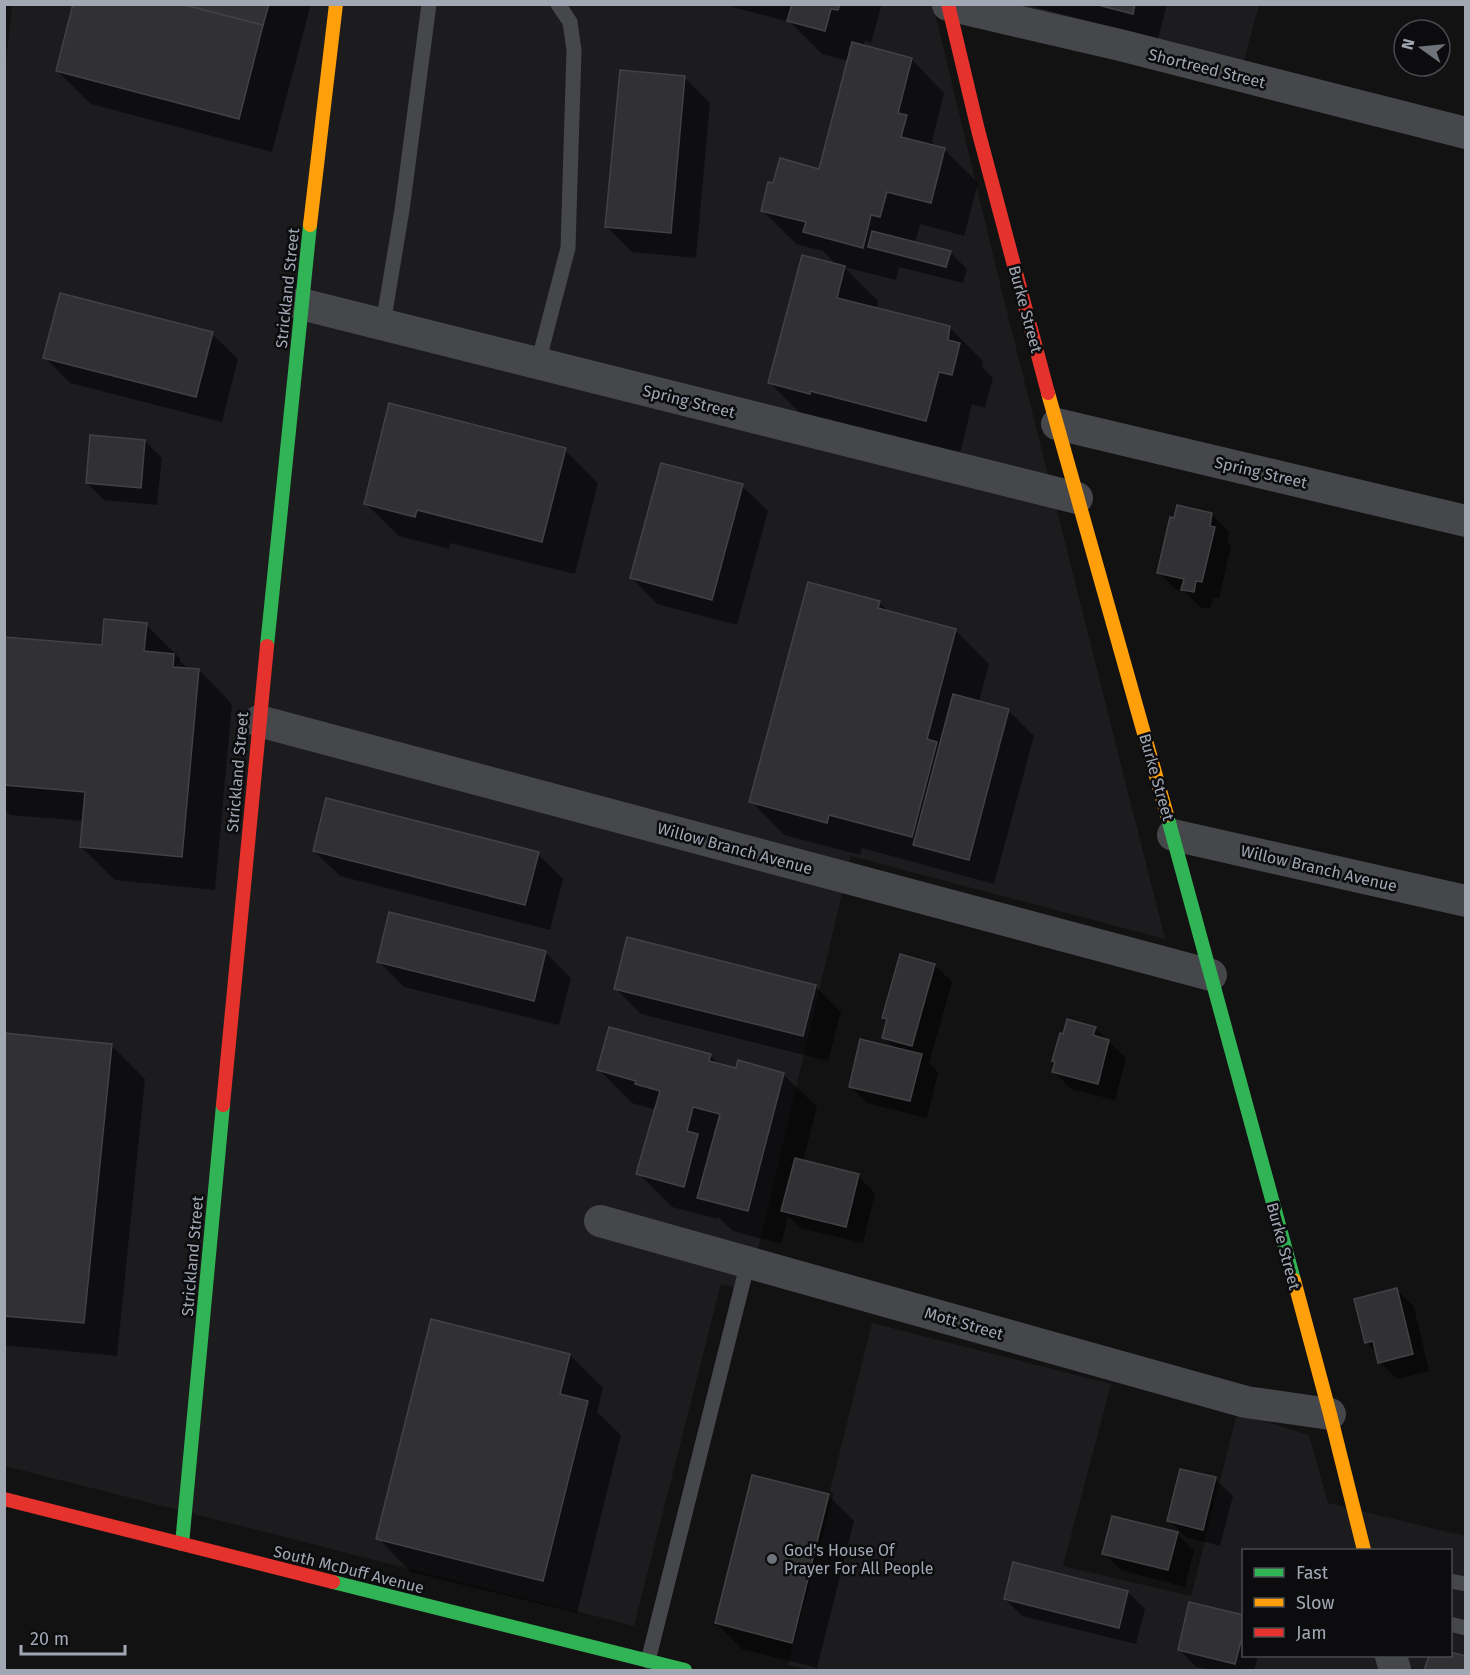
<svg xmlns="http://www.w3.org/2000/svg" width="1470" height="1675" font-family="'Fira Sans',sans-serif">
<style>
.built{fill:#1c1c1e;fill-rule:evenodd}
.shadow{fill:#0007}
.building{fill:#313133;stroke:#404246;stroke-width:1.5}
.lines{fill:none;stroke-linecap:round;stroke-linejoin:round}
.lane{stroke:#46474b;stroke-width:15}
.street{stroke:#46474b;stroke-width:32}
.fast{stroke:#30b455;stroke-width:14}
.slow{stroke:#ff9f0a;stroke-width:14}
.jam{stroke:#e5322d;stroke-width:14}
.poi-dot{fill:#6f747b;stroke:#0c0c0e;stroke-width:2}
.labels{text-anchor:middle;stroke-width:5;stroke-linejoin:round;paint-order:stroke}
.street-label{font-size:16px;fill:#a1a8b4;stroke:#0c0c0e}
.poi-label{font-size:16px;fill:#a1a8b4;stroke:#0c0c0e;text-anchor:start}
</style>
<rect width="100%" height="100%" fill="#121212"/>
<g class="built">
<polygon points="12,5 933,5 1002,292 1165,939 851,856 748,1291 721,1284 634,1626 5,1466 4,83"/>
<polygon points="1018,5 1259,5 1244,60"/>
<path d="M872,1323L1111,1384L1063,1566L1191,1596L1237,1413L1309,1435L1328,1503L1465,1536V1670H810L788,1665L834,1493L830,1491ZM1244,1550H1450V1656H1244Z"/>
</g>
<g class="shadow">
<polygon points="75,4 311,4 272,152 91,104 57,71"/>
<polygon points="729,4 882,4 871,43 865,41 863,47 911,59 944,93 932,142 937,147 944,149 978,183 964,236 920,224 915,244 950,252 967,269 963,283 899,267 896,280 844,267 878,301 876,309 950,328 983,361 982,367 993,378 985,408 972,404 960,454 803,416 770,383 838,266 823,251 796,244 762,210 774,185 820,170 849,61 822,54 790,22 732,7"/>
<polygon points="1029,4 1167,4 1158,39 1031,6"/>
<polygon points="684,77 710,103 696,258 632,252 607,227"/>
<polygon points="212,334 238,359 222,422 70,383 45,358"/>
<polygon points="145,441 162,458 157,505 104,500 87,483"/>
<polygon points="565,450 598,483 575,574 450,543 449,549 399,536 365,503"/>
<polygon points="742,486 768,511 737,625 657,604 632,578"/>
<polygon points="1212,515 1229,532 1227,541 1231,546 1219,598 1213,597 1210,609 1200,607 1185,592 1176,590 1159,573"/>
<polygon points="879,602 890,613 956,631 989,664 979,702 1008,710 1034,736 994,884 862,848 860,855 784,835 751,801"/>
<polygon points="146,625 180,658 180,661 188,669 199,670 232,704 215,890 115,880 81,847 84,821 10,815 4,809 4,638 103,647"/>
<polygon points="314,851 538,854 563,879 550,930 340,876"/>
<polygon points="545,952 571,978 559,1025 404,987 379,962"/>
<polygon points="935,965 952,982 929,1063 938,1072 927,1118 867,1103 850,1086 895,1049 884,1037 888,1022 884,1018"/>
<polygon points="815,986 841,1012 828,1061 641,1014 616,989"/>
<polygon points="1095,1028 1126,1058 1115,1100 1071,1089 1054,1072"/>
<polygon points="4,1034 111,1045 145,1079 117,1356 4,1345"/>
<polygon points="710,1055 720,1065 737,1070 783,1074 817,1107 803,1161 858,1176 875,1193 863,1243 800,1228 788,1216 781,1244 733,1231 718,1217 718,1219 672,1207 638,1173 657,1110 632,1103 599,1070"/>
<polygon points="1397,1290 1414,1307 1429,1371 1397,1379 1380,1362 1378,1354 1366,1342"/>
<polygon points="570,1355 603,1388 597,1412 621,1435 577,1613 411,1572 378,1538"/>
<polygon points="1215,1479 1233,1496 1220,1546 1186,1537 1168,1520"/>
<polygon points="828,1495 854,1521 817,1668 742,1649 716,1623"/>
<polygon points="1177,1534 1194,1551 1185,1587 1121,1570 1104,1553"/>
<polygon points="1128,1592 1145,1609 1136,1644 1022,1616 1005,1599"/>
<polygon points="1244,1617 1244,1656 1258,1656 1254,1670 1212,1670 1196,1667 1179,1649"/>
<polygon points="1431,1656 1466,1657 1466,1670 1425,1670"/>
</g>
<g class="building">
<polygon points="73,4 181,4 263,25 239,119 56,71"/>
<polygon points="181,4 269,4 263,25"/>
<polygon points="792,4 840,4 838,10 831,9 825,31 787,21"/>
<polygon points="1094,4 1135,4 1133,14"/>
<polygon points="852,42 912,58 898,113 907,115 901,137 945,148 931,203 887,192 880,217 871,215 863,248 803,232 806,222 761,211 768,182 773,183 780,158 819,169"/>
<polygon points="620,70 685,76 671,233 605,227"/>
<polygon points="872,231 951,251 946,267 868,247"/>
<polygon points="802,255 845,266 837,298 950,326 948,340 960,343 952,375 939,372 926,421 810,391 810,394 768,383"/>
<polygon points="60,293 213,332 196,397 43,358"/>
<polygon points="389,403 566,448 542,542 417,510 415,517 364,504"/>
<polygon points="90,435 145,440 141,488 86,483"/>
<polygon points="661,463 743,484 712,600 630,578"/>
<polygon points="1177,505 1212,513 1210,526 1215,527 1202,582 1196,581 1194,592 1181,590 1184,579 1157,573 1170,517 1174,518"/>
<polygon points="808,582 880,601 878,608 956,629 927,739 937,742 912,837 829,815 827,823 749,802"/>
<polygon points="104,619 147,623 144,651 174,654 173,667 199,669 182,857 80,847 85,792 4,785 4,637 102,645"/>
<polygon points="953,694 1009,709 969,860 913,845"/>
<polygon points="326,798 539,852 525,905 313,851"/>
<polygon points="389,912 546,951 534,1001 377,962"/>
<polygon points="627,937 816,985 803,1036 614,989"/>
<polygon points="900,954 935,964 912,1046 882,1038 887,1019 882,1018"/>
<polygon points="1067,1019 1096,1027 1093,1035 1109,1040 1098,1084 1052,1072 1055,1062 1052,1061 1060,1033 1063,1034"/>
<polygon points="609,1027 711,1054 709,1061 736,1068 738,1060 784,1073 748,1211 697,1198 720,1114 693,1107 687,1131 698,1134 684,1187 636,1174 660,1091 635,1084 636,1081 597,1070"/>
<polygon points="4,1033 112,1044 84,1323 4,1316"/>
<polygon points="860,1039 922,1054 910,1101 849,1087"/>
<polygon points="795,1158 859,1174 846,1227 781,1211"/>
<polygon points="1397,1288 1413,1354 1378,1363 1373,1341 1365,1343 1354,1299"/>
<polygon points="431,1319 570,1354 560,1394 588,1401 543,1581 376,1539"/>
<polygon points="1180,1469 1216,1477 1203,1530 1167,1521"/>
<polygon points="752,1475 829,1494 792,1643 715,1623"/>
<polygon points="1112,1516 1178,1532 1168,1570 1102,1554"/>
<polygon points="1013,1562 1128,1591 1119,1628 1004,1599"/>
<polygon points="1189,1602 1244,1615 1244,1630 1235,1664 1178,1650"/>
<polygon points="1450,1652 1466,1656 1466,1670 1424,1670 1429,1656 1450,1656"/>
</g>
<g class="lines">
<g class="lane">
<polyline points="383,324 402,210 429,4"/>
<polyline points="538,363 568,248 574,50 570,22 558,4"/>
<polyline points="1450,1581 1466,1584"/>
<polyline points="1450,1624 1466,1628"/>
<polyline points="648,1661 748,1262"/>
</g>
<g class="street">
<polyline points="948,5 1120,45 1466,133"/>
<polyline points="301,304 1077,498"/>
<polyline points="1057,424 1466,521"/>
<polyline points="259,721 1211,975"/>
<polyline points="1173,835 1466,901"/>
<polyline points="600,1221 1246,1402 1330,1414"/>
<polyline points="1391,1656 1395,1670"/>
</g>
<g class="fast">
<polyline points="267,646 310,225"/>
<polyline points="1167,815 1294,1280"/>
<polyline points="182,1544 223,1105"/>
<polyline points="333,1582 685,1670"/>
</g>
<g class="slow">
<polyline points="310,225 336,4"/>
<polyline points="1048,393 1167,815"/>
<polyline points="1294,1280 1330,1414 1364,1550"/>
</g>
<g class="jam">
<polyline points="948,4 978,130 1048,393"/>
<polyline points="223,1105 267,646"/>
<polyline points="4,1499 333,1582"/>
</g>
</g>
<circle class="poi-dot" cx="772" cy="1559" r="6"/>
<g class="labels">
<g class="street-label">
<text transform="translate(1207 68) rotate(14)" y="6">Shortreed Street</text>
<text transform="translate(287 288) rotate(-84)" y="6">Strickland Street</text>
<text transform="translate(1026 309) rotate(75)" y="6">Burke Street</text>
<text transform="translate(689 401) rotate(14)" y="6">Spring Street</text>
<text transform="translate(1261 472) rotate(13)" y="6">Spring Street</text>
<text transform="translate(237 772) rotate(-85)" y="6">Strickland Street</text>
<text transform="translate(1157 777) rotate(74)" y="6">Burke Street</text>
<text transform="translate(735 848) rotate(15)" y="6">Willow Branch Avenue</text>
<text transform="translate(1319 868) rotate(13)" y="6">Willow Branch Avenue</text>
<text transform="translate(1284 1246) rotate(75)" y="6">Burke Street</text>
<text transform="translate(192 1256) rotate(-85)" y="6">Strickland Street</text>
<text transform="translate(964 1323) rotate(16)" y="6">Mott Street</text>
<text transform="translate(349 1569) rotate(14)" y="6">South McDuff Avenue</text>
</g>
<g class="poi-label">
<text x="784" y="1556">God's House Of<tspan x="784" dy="18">Prayer For All People</tspan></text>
</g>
</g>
<rect width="1470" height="1675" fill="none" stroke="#a1a8b4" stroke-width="12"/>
<rect x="1242" y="1549" width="210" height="108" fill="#0c0c0e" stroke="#484a50" stroke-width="1.5"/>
<rect x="1254" y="1568" width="30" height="9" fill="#30b455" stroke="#484a50" stroke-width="1.5"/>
<text x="1296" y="1579" font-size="18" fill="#a1a8b4">Fast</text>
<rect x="1254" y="1598" width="30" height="9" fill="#ff9f0a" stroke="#484a50" stroke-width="1.5"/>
<text x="1296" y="1609" font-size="18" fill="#a1a8b4">Slow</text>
<rect x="1254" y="1628" width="30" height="9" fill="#e5322d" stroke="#484a50" stroke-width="1.5"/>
<text x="1296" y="1639" font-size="18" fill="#a1a8b4">Jam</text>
<g transform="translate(1422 48) rotate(285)"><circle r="28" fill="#0c0c0e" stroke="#484a50" stroke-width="1.5"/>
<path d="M0-4.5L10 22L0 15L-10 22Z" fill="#6f747b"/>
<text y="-9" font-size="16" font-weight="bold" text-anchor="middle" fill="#a1a8b4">N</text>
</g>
<path d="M21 1645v9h104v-9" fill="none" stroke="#a1a8b4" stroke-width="3"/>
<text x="30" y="1645" font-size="18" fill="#a1a8b4" stroke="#0c0c0e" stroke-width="4.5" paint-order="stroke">20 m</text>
</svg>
